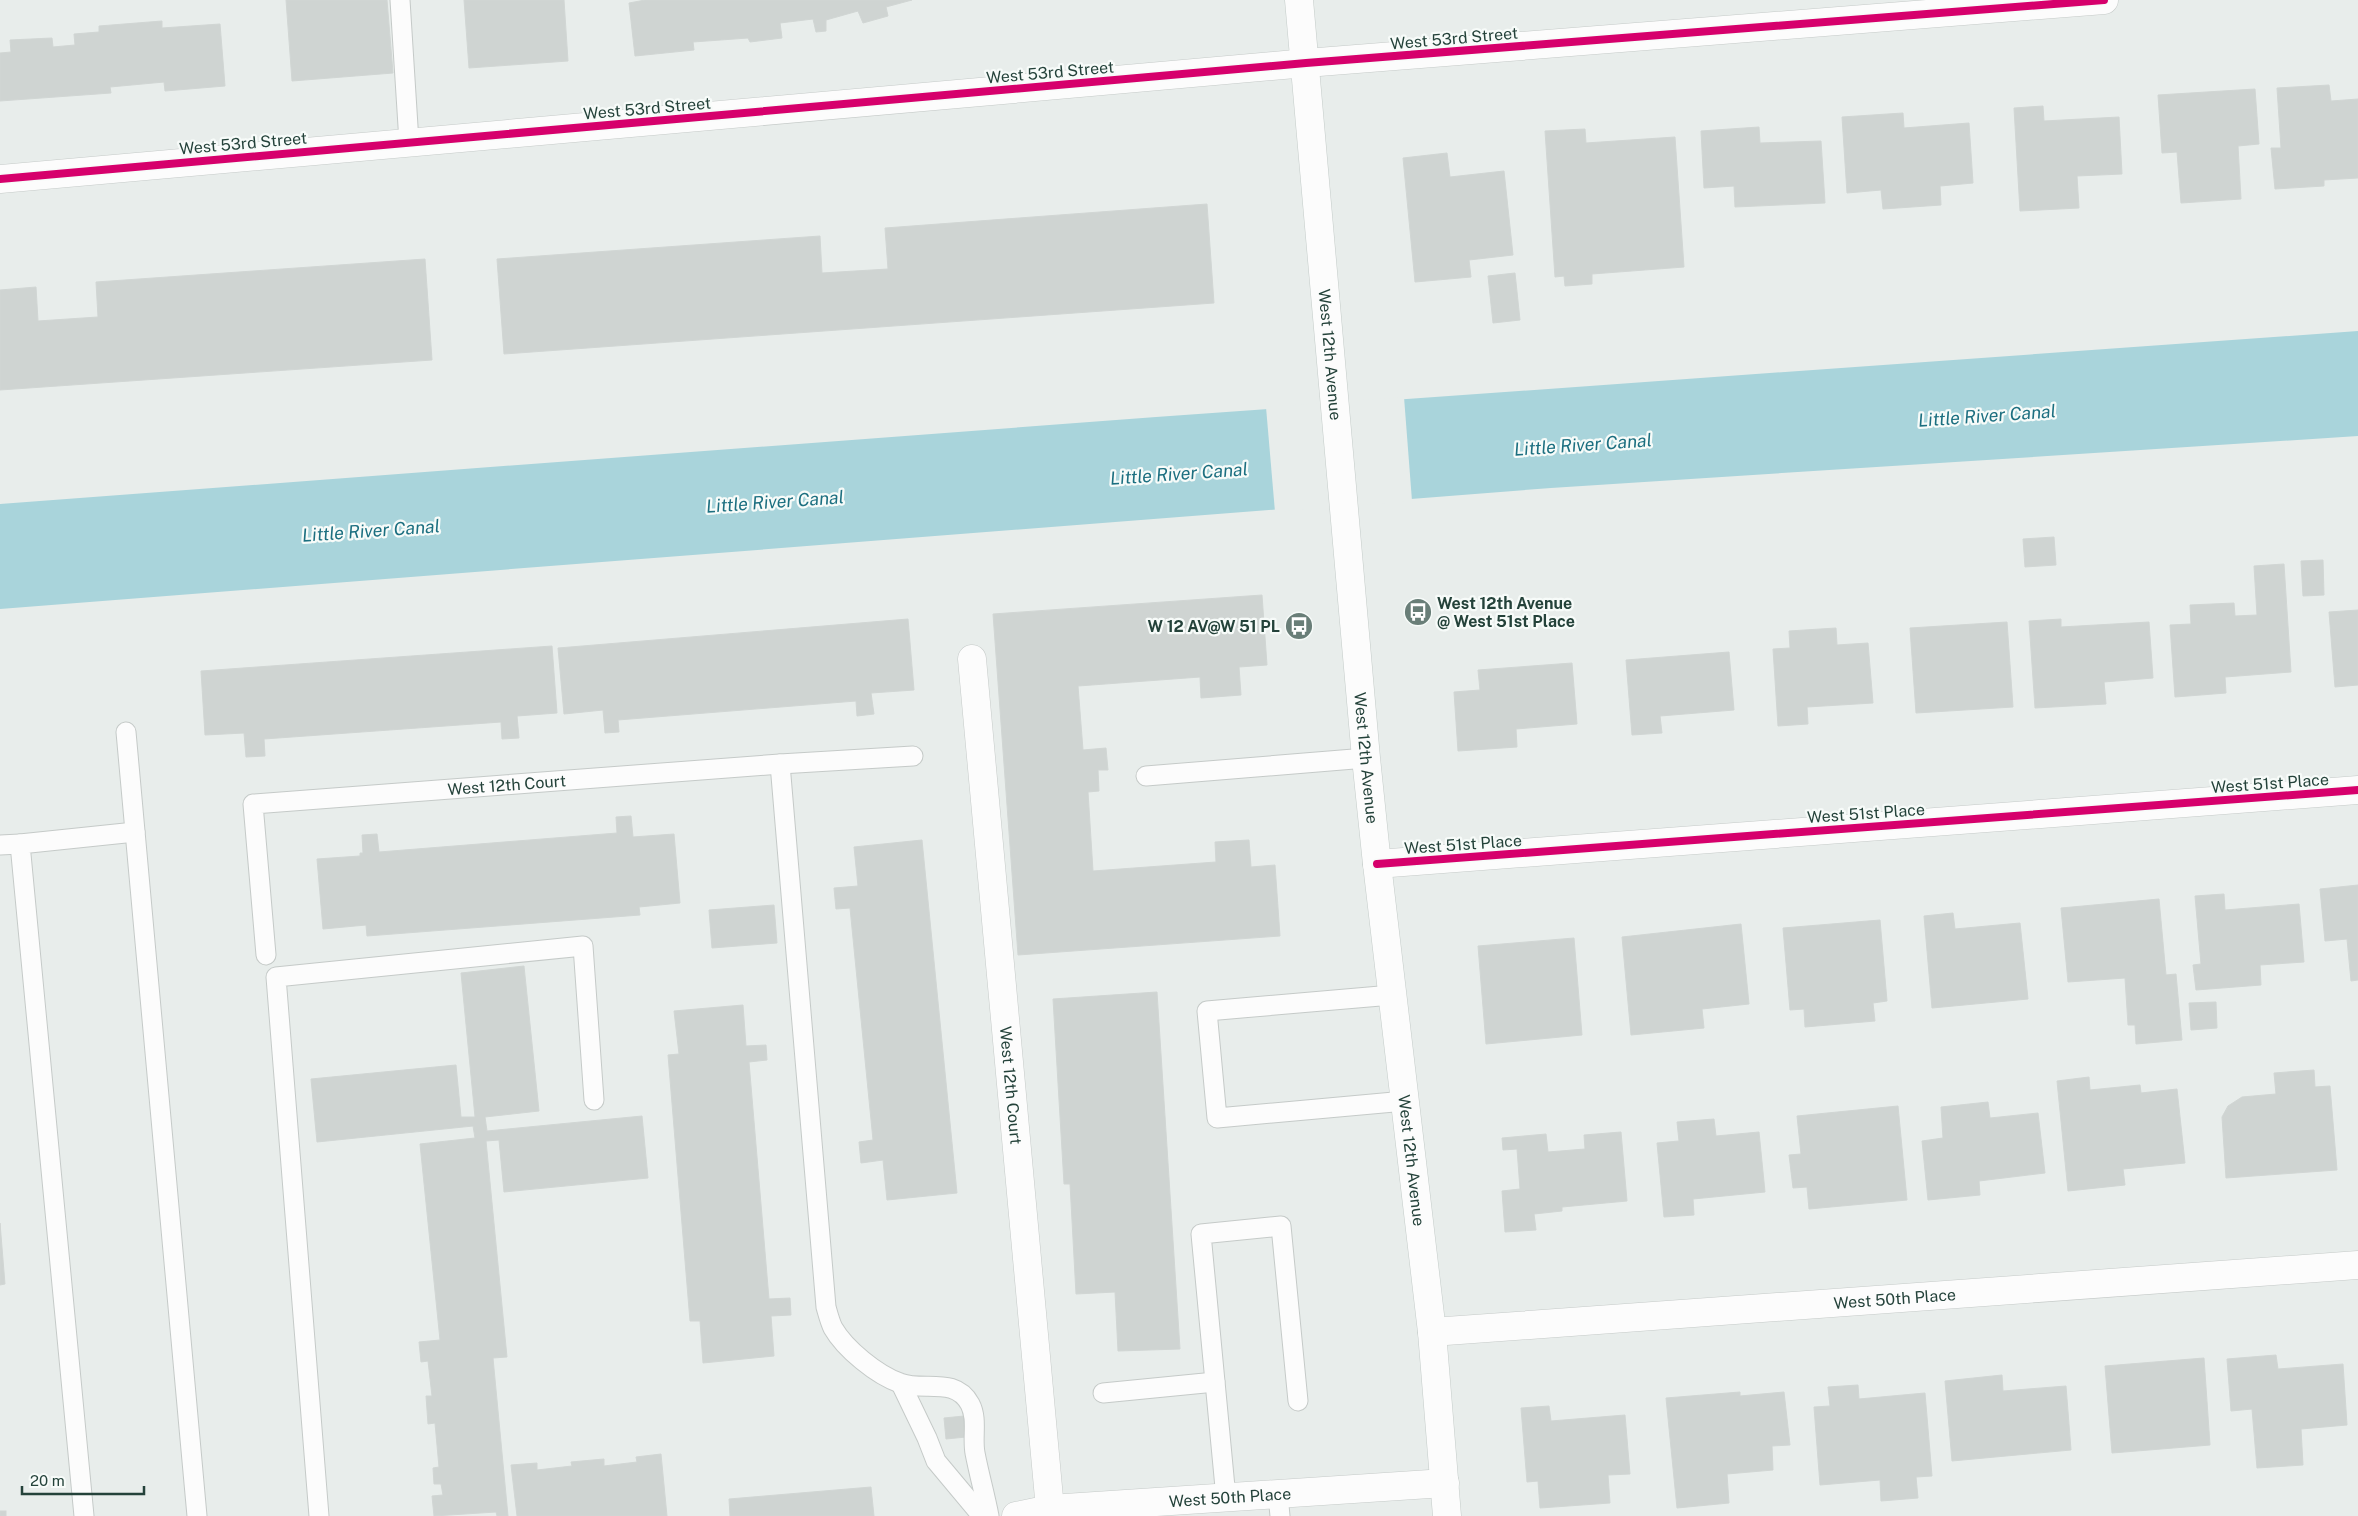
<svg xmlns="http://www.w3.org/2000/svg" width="2358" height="1516" font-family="'Public Sans',sans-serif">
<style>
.water{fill:#a9d4db}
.pier{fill:#e8edeb}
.building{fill:#cfd4d2;stroke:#d1d6d4}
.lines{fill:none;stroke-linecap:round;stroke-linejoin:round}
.service-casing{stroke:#c5cac8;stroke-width:21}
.minor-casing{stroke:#c5cac8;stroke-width:29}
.tertiary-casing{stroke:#c5cac8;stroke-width:29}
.secondary-casing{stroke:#c3cbc8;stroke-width:29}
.service{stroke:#fcfcfc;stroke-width:19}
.minor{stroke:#fcfcfc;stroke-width:28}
.tertiary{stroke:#fcfcfc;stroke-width:28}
.secondary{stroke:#fcfcfc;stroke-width:28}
.cycleway-casing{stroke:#f7fbf9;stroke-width:11}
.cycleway{stroke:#d6006c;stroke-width:8}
.labels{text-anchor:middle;stroke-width:4.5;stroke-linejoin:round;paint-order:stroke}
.street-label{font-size:16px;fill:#24423a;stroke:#f7fbf9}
.poi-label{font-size:16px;font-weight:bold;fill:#24423a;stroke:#f7fbf9;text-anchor:start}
.water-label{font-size:18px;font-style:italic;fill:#1c6f80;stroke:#f7fbf9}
</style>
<rect width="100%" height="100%" fill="#e8edeb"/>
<polygon class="water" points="2358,331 2358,436 1551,488 0,609 0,504 1156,417"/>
<polygon class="pier" points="1404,397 1412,501 1275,512 1266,407"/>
<g class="building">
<polygon points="286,0 387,0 393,73 292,81"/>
<polygon points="464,0 564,0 568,61 469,68"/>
<polygon points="645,0 912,0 886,7 888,16 863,23 858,11 826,20 826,31 816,32 813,19 780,23 782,38 750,42 748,38 693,42 694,50 635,56 629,3"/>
<polygon points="162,21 162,28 220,24 225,86 165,91 164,82 110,87 111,93 0,101 0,53 11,52 10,40 52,38 53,47 75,45 74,34 99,32 99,26"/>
<polygon points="2329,85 2331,101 2358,99 2358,178 2324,180 2324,186 2275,189 2271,148 2281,148 2277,88"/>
<polygon points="2255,89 2259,144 2238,146 2241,199 2181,203 2177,152 2162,153 2158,95"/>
<polygon points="2043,106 2044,121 2119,117 2122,174 2077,176 2079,208 2020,211 2014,108"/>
<polygon points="1903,113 1904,128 1969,123 1973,183 1940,186 1941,205 1883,209 1881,190 1847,193 1842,117"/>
<polygon points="1759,127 1760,143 1821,141 1825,203 1735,207 1734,186 1704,188 1701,131"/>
<polygon points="1585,129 1586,143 1675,137 1684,267 1592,274 1592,284 1565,286 1564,276 1555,277 1545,131"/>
<polygon points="1447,153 1450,177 1504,171 1513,255 1469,260 1471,277 1415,282 1403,158"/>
<polygon points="1207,204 1214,303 504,354 497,259 820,236 822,273 888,269 885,228"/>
<polygon points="425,259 432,360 0,390 0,290 36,287 38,321 98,317 96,282"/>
<polygon points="1515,273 1520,320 1493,323 1488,276"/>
<polygon points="2054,537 2056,565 2025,567 2023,539"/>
<polygon points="2323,560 2324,595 2303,596 2301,561"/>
<polygon points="2284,564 2291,672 2225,677 2226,693 2175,697 2170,625 2191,624 2190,605 2234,603 2235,616 2257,615 2254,566"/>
<polygon points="1262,595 1267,665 1239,667 1241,695 1201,698 1200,677 1078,686 1083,750 1106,748 1108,770 1098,770 1099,791 1088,792 1093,871 1216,862 1215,842 1249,840 1251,867 1275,865 1280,936 1018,955 993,614"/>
<polygon points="2358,610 2358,685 2335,687 2329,612"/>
<polygon points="908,619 914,690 871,693 874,714 857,716 856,701 618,720 619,732 605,733 603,710 564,714 558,648"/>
<polygon points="2061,619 2061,627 2149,622 2153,678 2104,682 2106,704 2035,708 2029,621"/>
<polygon points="2007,622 2013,707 1916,713 1910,628"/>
<polygon points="1836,628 1837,645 1868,643 1873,703 1807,707 1808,724 1778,726 1773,649 1790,648 1789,631"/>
<polygon points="552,646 557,713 517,716 519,738 502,739 501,722 264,739 265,756 246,757 244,733 205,735 201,671"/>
<polygon points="1729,652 1734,710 1660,716 1662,733 1632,735 1626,660"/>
<polygon points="1572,663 1577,724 1516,729 1517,747 1458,751 1454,692 1480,690 1478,670"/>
<polygon points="631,816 633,837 674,834 680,903 639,907 640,915 367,936 366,925 323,929 317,859 360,856 360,853 363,853 362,835 377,834 379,852 617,833 616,817"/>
<polygon points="922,840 957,1193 887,1200 883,1160 861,1163 859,1142 873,1140 850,908 836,909 834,888 858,886 854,847"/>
<polygon points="2358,885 2358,980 2351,981 2347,939 2325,941 2320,889"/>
<polygon points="2224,894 2225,910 2299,904 2304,962 2260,965 2261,985 2196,990 2193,965 2201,964 2195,896"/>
<polygon points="2159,899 2166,975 2176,974 2182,1040 2136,1044 2135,1025 2128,1025 2125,978 2068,982 2061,908"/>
<polygon points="774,905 777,943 712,948 709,910"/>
<polygon points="1953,913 1955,929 2020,923 2028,999 1932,1008 1924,916"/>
<polygon points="1880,920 1887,1001 1873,1003 1875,1021 1805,1027 1804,1009 1790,1010 1783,928"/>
<polygon points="1741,924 1749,1004 1702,1009 1704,1028 1631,1035 1622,937"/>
<polygon points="1574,938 1582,1035 1486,1044 1478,946"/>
<polygon points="524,966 539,1111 485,1117 487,1131 642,1116 648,1178 504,1192 499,1140 486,1141 507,1357 493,1358 508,1516 497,1516 496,1512 434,1516 432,1496 443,1495 441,1484 434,1484 433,1468 439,1467 435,1423 428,1424 426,1396 432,1396 428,1361 421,1362 419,1342 440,1340 420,1144 475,1138 473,1126 317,1142 311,1079 456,1065 461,1117 475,1117 461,973"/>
<polygon points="1157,992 1180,1349 1118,1351 1115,1292 1076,1294 1070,1184 1064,1184 1053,999"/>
<polygon points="2216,1002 2217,1028 2191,1030 2189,1003"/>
<polygon points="743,1005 746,1046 766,1045 767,1060 749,1062 769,1299 790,1298 791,1315 771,1316 774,1356 703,1363 700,1321 690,1321 668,1055 679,1054 674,1011"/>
<polygon points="2314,1070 2315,1087 2330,1086 2337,1170 2226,1178 2222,1117 2228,1106 2242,1097 2276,1094 2274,1073"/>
<polygon points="2089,1077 2090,1090 2140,1085 2141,1093 2177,1089 2185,1163 2123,1169 2125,1185 2068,1191 2057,1081"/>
<polygon points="1988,1102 1990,1118 2038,1113 2045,1173 1979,1181 1980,1195 1928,1200 1922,1141 1943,1138 1941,1107"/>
<polygon points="1898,1106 1907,1200 1809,1209 1807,1187 1793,1188 1789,1155 1801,1154 1797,1116"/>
<polygon points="1714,1119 1716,1136 1759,1132 1765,1192 1693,1199 1694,1215 1664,1217 1657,1143 1679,1141 1677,1122"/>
<polygon points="1621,1132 1627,1201 1562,1207 1562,1211 1534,1214 1536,1230 1505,1232 1502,1191 1520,1189 1517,1149 1503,1150 1502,1138 1546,1134 1548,1152 1585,1149 1584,1135"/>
<polygon points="0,1223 5,1284 0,1285"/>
<polygon points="2276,1355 2278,1369 2343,1364 2347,1425 2301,1429 2303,1465 2257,1468 2252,1409 2231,1411 2227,1359"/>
<polygon points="2204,1358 2210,1445 2112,1453 2105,1366"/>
<polygon points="2002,1375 2003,1391 2066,1386 2071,1450 1952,1461 1945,1381"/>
<polygon points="1858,1385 1859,1399 1925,1393 1932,1476 1916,1477 1918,1498 1881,1501 1880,1480 1820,1485 1814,1407 1830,1406 1828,1387"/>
<polygon points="1740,1392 1740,1396 1784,1392 1790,1445 1772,1446 1773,1470 1727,1474 1729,1503 1677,1508 1666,1398"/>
<polygon points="1549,1406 1551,1421 1625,1415 1630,1474 1608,1475 1610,1503 1540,1508 1538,1481 1527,1482 1521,1408"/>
<polygon points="964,1416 966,1437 946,1439 944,1418"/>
<polygon points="661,1454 667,1516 517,1516 511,1465 537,1463 537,1470 572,1466 571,1462 604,1459 604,1466 637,1462 636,1457"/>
<polygon points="871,1487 874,1516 730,1516 729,1499"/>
<rect x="0" y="1511" width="6" height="5"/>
</g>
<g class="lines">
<defs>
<g id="service">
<polyline points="400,0 409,142"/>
<polyline points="126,732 197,1516"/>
<path d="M780,764L826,1307C828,1314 830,1322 833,1328C845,1349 877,1375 900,1383C923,1392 955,1376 970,1404C978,1419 972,1437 975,1453C979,1474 985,1495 989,1516"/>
<polyline points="1146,776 1366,758"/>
<polyline points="0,845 20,844"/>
<path id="s1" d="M266,955L253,804L780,764L913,756"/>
<polyline points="1392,995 1207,1011 1217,1118 1405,1101"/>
<polyline points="901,1384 927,1438 936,1461 982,1516"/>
<polyline points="1103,1393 1215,1382"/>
<polyline points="1278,1495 1280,1516"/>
<polyline points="1226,1498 1201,1234 1281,1226 1298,1401"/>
<polyline points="84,1516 20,844 135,832"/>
<polyline points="319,1516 276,977 583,946 594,1100"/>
</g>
<g id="minor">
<path id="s2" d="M972,659L1050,1509"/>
<polyline points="1377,864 2358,790"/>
<path id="s3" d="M1432,1332L2358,1265"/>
<path id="s4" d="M1016,1516L1050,1509L1445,1483"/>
</g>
<polyline id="tertiary" points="0,179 1306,63 2104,0"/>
<g id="secondary">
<path id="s5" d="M1299,0L1366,758L1377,864L1432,1332L1447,1516"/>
</g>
</defs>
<use href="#service" class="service-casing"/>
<use href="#minor" class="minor-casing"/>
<use href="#tertiary" class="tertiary-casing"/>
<use href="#secondary" class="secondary-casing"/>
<use href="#service" class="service"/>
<use href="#minor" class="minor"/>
<use href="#tertiary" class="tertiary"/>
<use href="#secondary" class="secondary"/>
<defs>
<g id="cycleway">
<polyline points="0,179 1306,63 2104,0"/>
<polyline points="1377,864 2358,790"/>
</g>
</defs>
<use href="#cycleway" class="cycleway-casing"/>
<use href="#cycleway" class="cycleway"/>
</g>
<defs>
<symbol id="bus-disc" viewBox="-11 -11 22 22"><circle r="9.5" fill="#697e78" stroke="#f7fbf9"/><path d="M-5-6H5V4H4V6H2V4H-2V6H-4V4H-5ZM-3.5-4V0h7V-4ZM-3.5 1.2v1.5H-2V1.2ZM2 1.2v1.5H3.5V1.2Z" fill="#fff"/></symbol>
</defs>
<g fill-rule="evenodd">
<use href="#bus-disc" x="1402" y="596" width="32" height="32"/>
<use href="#bus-disc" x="1283" y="610" width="32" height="32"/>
</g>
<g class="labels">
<g class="street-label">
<text transform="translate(1454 38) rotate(-5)" y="6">West 53rd Street</text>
<text transform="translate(1050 72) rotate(-5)" y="6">West 53rd Street</text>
<text transform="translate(647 108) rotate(-5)" y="6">West 53rd Street</text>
<text transform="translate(243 143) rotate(-5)" y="6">West 53rd Street</text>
<text dy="6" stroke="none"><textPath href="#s5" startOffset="356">West 12th Avenue</textPath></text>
<text dy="6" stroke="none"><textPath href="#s5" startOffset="761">West 12th Avenue</textPath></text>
<text transform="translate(2270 783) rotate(-4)" y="6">West 51st Place</text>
<text dy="6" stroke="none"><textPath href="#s1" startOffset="406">West 12th Court</textPath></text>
<text transform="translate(1866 813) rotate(-4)" y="6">West 51st Place</text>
<text transform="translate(1463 844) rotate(-4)" y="6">West 51st Place</text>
<text dy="6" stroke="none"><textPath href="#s2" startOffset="428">West 12th Court</textPath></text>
<text dy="6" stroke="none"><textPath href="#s5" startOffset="1166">West 12th Avenue</textPath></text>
<text dy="6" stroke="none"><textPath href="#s3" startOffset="464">West 50th Place</textPath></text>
<text dy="6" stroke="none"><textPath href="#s4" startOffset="215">West 50th Place</textPath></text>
</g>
<g class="poi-label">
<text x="1437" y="609">West 12th Avenue<tspan x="1437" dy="18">@ West 51st Place</tspan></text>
<text x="1280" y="632" text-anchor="end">W 12 AV@W 51 PL</text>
</g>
<g class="water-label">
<text transform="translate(1987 416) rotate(-4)" y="6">Little River Canal</text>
<text transform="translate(1583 445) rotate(-4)" y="6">Little River Canal</text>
<text transform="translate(1179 474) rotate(-4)" y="6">Little River Canal</text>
<text transform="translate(775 502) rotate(-4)" y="6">Little River Canal</text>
<text transform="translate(371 531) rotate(-4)" y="6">Little River Canal</text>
</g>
</g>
<path d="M22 1486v8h122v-8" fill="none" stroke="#24423a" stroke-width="2.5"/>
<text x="30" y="1486" font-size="15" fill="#24423a" stroke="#f7fbf9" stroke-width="4" paint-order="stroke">20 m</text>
</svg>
